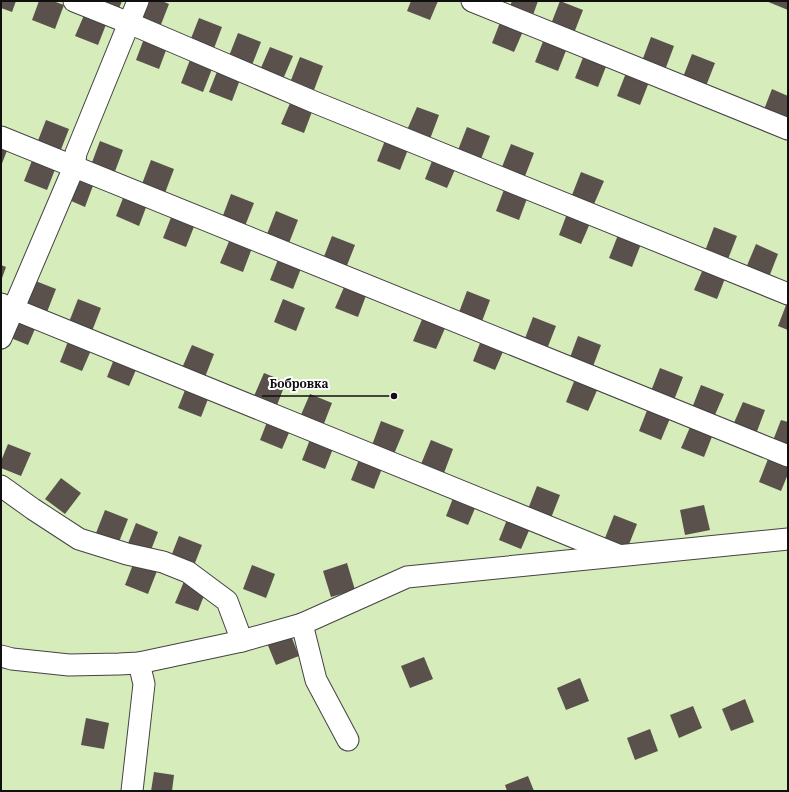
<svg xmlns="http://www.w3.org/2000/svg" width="789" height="792" font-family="'Noto Serif',serif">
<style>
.green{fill:#d6ecba}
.building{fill:#5a514c}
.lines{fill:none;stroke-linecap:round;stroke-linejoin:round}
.minor-casing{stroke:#434343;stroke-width:23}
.minor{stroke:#fff;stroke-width:21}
.leader{fill:none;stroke:#101010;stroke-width:1.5}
.callout-dot{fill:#101010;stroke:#fff;stroke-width:1.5}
.callout-label{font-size:12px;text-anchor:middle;font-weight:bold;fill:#101010;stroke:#fff;stroke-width:4;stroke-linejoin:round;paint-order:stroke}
</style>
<rect width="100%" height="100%" fill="#fffcf3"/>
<rect class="green" x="1" y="1" width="787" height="790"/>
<g class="building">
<polygon points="1,1 16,1 12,12 1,8"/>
<polygon points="39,1 53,1 64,5 55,29 32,20"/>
<polygon points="94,1 122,1 118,11"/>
<polygon points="144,1 162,1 169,4 160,27 137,18"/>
<polygon points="411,1 438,1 430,20 407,11"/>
<polygon points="512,1 538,1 533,15 510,6"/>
<polygon points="560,1 583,10 574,33 551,24"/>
<polygon points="766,1 788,1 788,10"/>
<polygon points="85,13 107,22 98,45 75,36"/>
<polygon points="199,18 222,27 213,51 190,41"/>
<polygon points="501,20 524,29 514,52 492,43"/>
<polygon points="238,33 261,42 252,65 229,56"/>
<polygon points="145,36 168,45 159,69 136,60"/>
<polygon points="651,37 674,46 665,70 642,61"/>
<polygon points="544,39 567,48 558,71 535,62"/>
<polygon points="270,47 293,56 283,79 260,70"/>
<polygon points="692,54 715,63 706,86 683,77"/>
<polygon points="584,55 607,64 598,87 575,78"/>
<polygon points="300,57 323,66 314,90 291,80"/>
<polygon points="190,60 212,69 203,92 181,83"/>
<polygon points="218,69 241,77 232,101 209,92"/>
<polygon points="626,73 649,82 640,105 617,96"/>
<polygon points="772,89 788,96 788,116 786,122 763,112"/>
<polygon points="291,101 313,109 304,133 281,124"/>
<polygon points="417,107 439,115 430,139 407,130"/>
<polygon points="46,120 69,129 60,152 37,143"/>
<polygon points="467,127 490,136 481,159 458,150"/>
<polygon points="386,138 409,147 400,170 377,161"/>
<polygon points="100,141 123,150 114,174 91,165"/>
<polygon points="511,144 534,153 525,176 502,167"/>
<polygon points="1,146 8,148 1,166"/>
<polygon points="434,156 457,165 447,188 425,179"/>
<polygon points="33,158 56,167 47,190 24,181"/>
<polygon points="151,160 174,169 165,193 142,184"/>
<polygon points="581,172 604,181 594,204 572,195"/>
<polygon points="71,174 94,183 85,207 62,197"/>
<polygon points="505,187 528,196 519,220 496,211"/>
<polygon points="125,193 148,202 139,226 116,216"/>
<polygon points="231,194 254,203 245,226 222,218"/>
<polygon points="276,211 298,220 289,243 267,234"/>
<polygon points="568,211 591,221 581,244 559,235"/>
<polygon points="172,215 195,224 186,247 163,238"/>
<polygon points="714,227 737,236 728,259 705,251"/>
<polygon points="618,235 641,244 632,267 609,258"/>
<polygon points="332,236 355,245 346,268 323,259"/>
<polygon points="230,239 252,248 243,272 220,263"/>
<polygon points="756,244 778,254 769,277 746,268"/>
<polygon points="279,257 302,266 293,289 270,280"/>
<polygon points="1,265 6,267 1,281"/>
<polygon points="704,267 726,276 717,299 694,290"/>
<polygon points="33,280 56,289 47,312 24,303"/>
<polygon points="345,285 367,293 358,317 335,308"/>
<polygon points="467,291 490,300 481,324 458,315"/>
<polygon points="78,299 101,308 92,331 69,322"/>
<polygon points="283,299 305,308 296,331 274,322"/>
<polygon points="788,300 788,330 778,326"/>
<polygon points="15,313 38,322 28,345 6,336"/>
<polygon points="423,317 446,326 436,349 413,341"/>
<polygon points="533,317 556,326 547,349 524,341"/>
<polygon points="578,336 601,345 592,369 569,360"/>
<polygon points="482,338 505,347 495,370 473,361"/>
<polygon points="69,339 92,348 82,371 60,362"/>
<polygon points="192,345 214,354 205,377 182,368"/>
<polygon points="116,354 139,363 129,386 107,377"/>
<polygon points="660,368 683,377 674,400 651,391"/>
<polygon points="264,373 286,382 277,405 254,396"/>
<polygon points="575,379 598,388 588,411 566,402"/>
<polygon points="187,385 210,394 201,417 178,408"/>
<polygon points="701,385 724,394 714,417 692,408"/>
<polygon points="310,394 332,403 323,426 300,417"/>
<polygon points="743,402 765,410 756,434 733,425"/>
<polygon points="648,408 671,416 661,440 639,431"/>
<polygon points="269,417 292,426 282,449 260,440"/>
<polygon points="781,420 788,422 788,449 772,443"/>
<polygon points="381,421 404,430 394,454 372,445"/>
<polygon points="691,425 713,434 704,457 681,448"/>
<polygon points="311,437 334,446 325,469 302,460"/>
<polygon points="431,440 453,449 444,473 421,464"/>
<polygon points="8,444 31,453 21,476 1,468 1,461"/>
<polygon points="360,457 383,466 374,489 351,480"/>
<polygon points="768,459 788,467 788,474 781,491 759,482"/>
<polygon points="61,478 81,493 65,514 45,499"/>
<polygon points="537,486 560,495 551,518 528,509"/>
<polygon points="455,493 478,501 468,525 446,516"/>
<polygon points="704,505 710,530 685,535 680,510"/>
<polygon points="105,510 128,519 119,542 96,533"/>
<polygon points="614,515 637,524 628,547 605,538"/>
<polygon points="508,517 531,526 521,549 499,540"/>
<polygon points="136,523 158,532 149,555 127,546"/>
<polygon points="179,536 202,545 193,568 170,559"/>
<polygon points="134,562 157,571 148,594 125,585"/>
<polygon points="347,563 355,590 331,597 323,571"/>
<polygon points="252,565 275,574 266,598 243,589"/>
<polygon points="185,579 207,588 198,611 175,603"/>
<polygon points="290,633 299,656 276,665 267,643"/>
<polygon points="424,657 433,679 410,688 401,666"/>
<polygon points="580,678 589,701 566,710 557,688"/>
<polygon points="745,699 754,722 731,731 722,709"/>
<polygon points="693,706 702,728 679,738 670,715"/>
<polygon points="86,718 109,723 104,749 81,745"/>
<polygon points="650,729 658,751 635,760 627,738"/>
<polygon points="154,772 174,775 172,791 151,791"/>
<polygon points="528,776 534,791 507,791 505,785"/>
</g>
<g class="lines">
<defs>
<g id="minor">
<polyline points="74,1 129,23 314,102 788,294"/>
<polyline points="472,1 788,129"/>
<polyline points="1,137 788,456"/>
<polyline points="1,304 618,555"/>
<polyline points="1,338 74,167 76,153 138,1"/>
<polyline points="1,486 33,509 79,539 127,554 163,562 188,572 227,601 242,641"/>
<polyline points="302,624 316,680 348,740"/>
<polyline points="1,656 12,659 69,665 119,664 139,663 242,641 302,624 407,577 788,539"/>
<polyline points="132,791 144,684 139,663"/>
</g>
</defs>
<use href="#minor" class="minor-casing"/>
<use href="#minor" class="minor"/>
</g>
<path class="leader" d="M394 396L337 396H262"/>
<circle class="callout-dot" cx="394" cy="396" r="4"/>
<g class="callout-label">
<text x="299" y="388">Бобровка</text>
</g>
<rect width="789" height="792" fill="none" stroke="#101010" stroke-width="4"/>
</svg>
